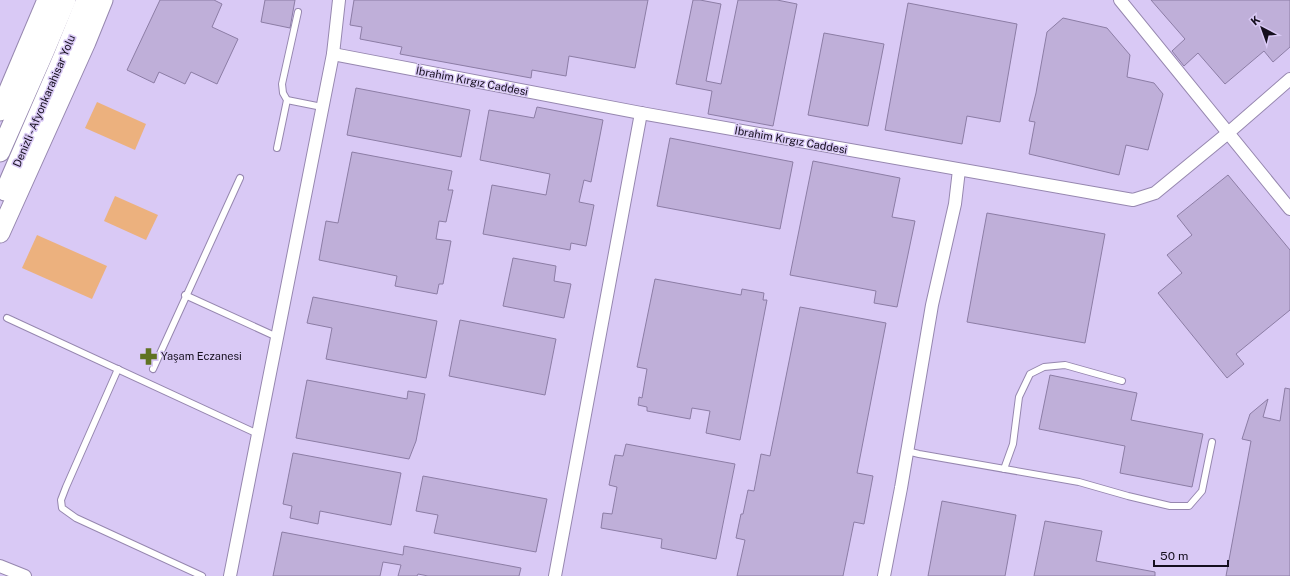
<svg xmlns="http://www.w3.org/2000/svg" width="1290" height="576" font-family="'Public Sans',sans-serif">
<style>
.green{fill:#ecb17e}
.building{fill:#bfafd9;stroke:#8c7da5}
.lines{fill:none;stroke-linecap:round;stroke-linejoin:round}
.service-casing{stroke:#9687af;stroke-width:8}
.minor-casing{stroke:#9687af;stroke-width:14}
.trunk-casing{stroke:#9687af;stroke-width:21}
.service{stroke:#fff;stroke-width:6}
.minor{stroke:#fff;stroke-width:12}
.trunk{stroke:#fff;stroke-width:19}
.labels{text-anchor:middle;stroke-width:3;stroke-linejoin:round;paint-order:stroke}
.street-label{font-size:11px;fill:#150f1e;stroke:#d9c9f5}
.poi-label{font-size:11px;fill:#150f1e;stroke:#d9c9f5;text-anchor:start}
</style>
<rect width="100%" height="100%" fill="#d9c9f5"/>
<g class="green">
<polygon points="97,102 146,124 135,150 85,128"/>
<polygon points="115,196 158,215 146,240 104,221"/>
<polygon points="37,235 107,266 92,299 22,268"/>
</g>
<g class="building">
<polygon points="160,0 214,0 222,4 212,27 238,39 217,84 191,72 185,84 159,72 154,83 127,70"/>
<polygon points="265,0 295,0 290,28 261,22"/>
<polygon points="354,0 648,0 635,68 569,56 566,76 532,70 531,78 400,54 402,47 360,39 362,27 350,25"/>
<polygon points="693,0 700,0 721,4 706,81 721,84 738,0 777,0 797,4 773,126 708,114 712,91 676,84"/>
<polygon points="1151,0 1290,0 1290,47 1273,62 1264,51 1225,84 1198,53 1184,66 1172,51 1185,39"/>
<polygon points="908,3 1017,24 1000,122 967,116 962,144 885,130"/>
<polygon points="1063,18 1107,28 1130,55 1127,77 1154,83 1163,94 1148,150 1126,145 1119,175 1029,154 1035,122 1029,121 1036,93 1047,32"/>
<polygon points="824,33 884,44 868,126 808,115"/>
<polygon points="356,88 470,110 461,157 347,135"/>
<polygon points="537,107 603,120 591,182 584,180 579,202 594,205 586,246 571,243 570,250 483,234 492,185 546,195 550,174 480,160 489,110 534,118"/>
<polygon points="670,138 793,162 780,229 657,206"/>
<polygon points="352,152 452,171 448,190 453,190 446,222 439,221 436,239 451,241 443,284 439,284 437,294 395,286 397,276 319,260 326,221 338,223"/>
<polygon points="813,161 900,178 892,217 915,221 897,307 874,303 876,291 790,275"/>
<polygon points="1228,175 1290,250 1290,310 1236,354 1244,364 1227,378 1158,293 1182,273 1167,255 1192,235 1177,216"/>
<polygon points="987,213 1105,234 1085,343 967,322"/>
<polygon points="513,258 556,266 554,281 571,284 564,318 503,306"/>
<polygon points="655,279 741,295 742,289 764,293 763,300 767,300 740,440 706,433 710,411 692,408 690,419 647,411 647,407 638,405 639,397 642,398 647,369 637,367"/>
<polygon points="313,297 437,321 426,378 326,359 332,328 307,323"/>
<polygon points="800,307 886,323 857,473 873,476 864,524 854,522 843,576 737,576 745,540 736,538 741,514 743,514 748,490 754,491 761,454 770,456"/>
<polygon points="460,320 556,339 545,395 449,376"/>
<polygon points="1050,375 1137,393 1131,420 1203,434 1192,487 1120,473 1125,446 1039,429"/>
<polygon points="307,380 407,399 408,391 425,394 416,441 409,459 296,438"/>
<polygon points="1285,388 1290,389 1290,576 1226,576 1251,441 1242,439 1250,414 1268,399 1263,417 1280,421"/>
<polygon points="626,444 735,464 716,559 661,548 662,539 601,528 603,513 612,514 617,487 609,485 615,455 623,456"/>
<polygon points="293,453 401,473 391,525 320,511 318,524 290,518 292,506 283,504"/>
<polygon points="423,476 547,499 536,552 434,533 438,515 416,511"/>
<polygon points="942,501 1016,515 1005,576 928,576"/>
<polygon points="1045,521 1102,531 1096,561 1155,572 1155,576 1034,576"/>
<polygon points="282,532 403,555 404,546 521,568 519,576 428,576 418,574 417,576 398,576 401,565 383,562 380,576 273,576"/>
</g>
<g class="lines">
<defs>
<g id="service">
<polyline points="287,100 322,107"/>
<polyline points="277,148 287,100 283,93 282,84 298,12"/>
<polyline points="185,295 277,337"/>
<polyline points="7,318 258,434"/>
<polyline points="118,369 66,487 61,500 62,508 76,518 202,576"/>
<polyline points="153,369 240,178"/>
<polyline points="907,451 919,454 1079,482 1128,496 1170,506 1189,506 1202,491 1212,442"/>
<polyline points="1004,469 1013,444 1019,397 1030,374 1044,367 1065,365 1122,381"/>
</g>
<g id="minor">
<polyline points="1120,0 1290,209"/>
<polyline points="333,54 641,113 1133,200 1155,193 1228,133 1290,79"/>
<polyline points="0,566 25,576"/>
<polyline points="230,576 333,54 339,0"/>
<polyline points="555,576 641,113"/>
<polyline points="884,576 901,488 932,305 955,204 959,170"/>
</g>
<g id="trunk">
<polyline points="0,111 47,0"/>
<polyline points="0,152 45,50 66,0"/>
<polyline points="5,191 63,57 86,0"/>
<polyline points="0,233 86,42 103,0"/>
</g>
</defs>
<use href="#service" class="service-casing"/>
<use href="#minor" class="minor-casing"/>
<use href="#trunk" class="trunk-casing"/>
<use href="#service" class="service"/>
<use href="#minor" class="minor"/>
<use href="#trunk" class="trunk"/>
</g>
<defs>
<symbol id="pharmacy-bare" viewBox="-9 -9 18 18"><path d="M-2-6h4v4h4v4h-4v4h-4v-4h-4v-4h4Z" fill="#607322" stroke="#d9c9f5" stroke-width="2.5" paint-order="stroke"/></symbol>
</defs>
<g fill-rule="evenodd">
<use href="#pharmacy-bare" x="136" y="344" width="25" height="25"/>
</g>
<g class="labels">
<g class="street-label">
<text transform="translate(472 81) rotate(11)" y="4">İbrahim Kırgız Caddesi</text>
<text transform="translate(44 101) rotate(-67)" y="4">Denizli - Afyonkarahisar Yolu</text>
<text transform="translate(791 140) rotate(10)" y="4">İbrahim Kırgız Caddesi</text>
</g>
<g class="poi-label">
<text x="161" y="360">Yaşam Eczanesi</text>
</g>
</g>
<g transform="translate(1262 28) rotate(319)" stroke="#d9c9f5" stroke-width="3" paint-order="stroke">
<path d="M0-3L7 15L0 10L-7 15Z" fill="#150f1e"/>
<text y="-6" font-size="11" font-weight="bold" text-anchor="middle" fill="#150f1e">K</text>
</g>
<path d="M1154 560v6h74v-6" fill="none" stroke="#150f1e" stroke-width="2"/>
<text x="1160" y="560" font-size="12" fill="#150f1e" stroke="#d9c9f5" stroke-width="3" paint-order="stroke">50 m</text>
</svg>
